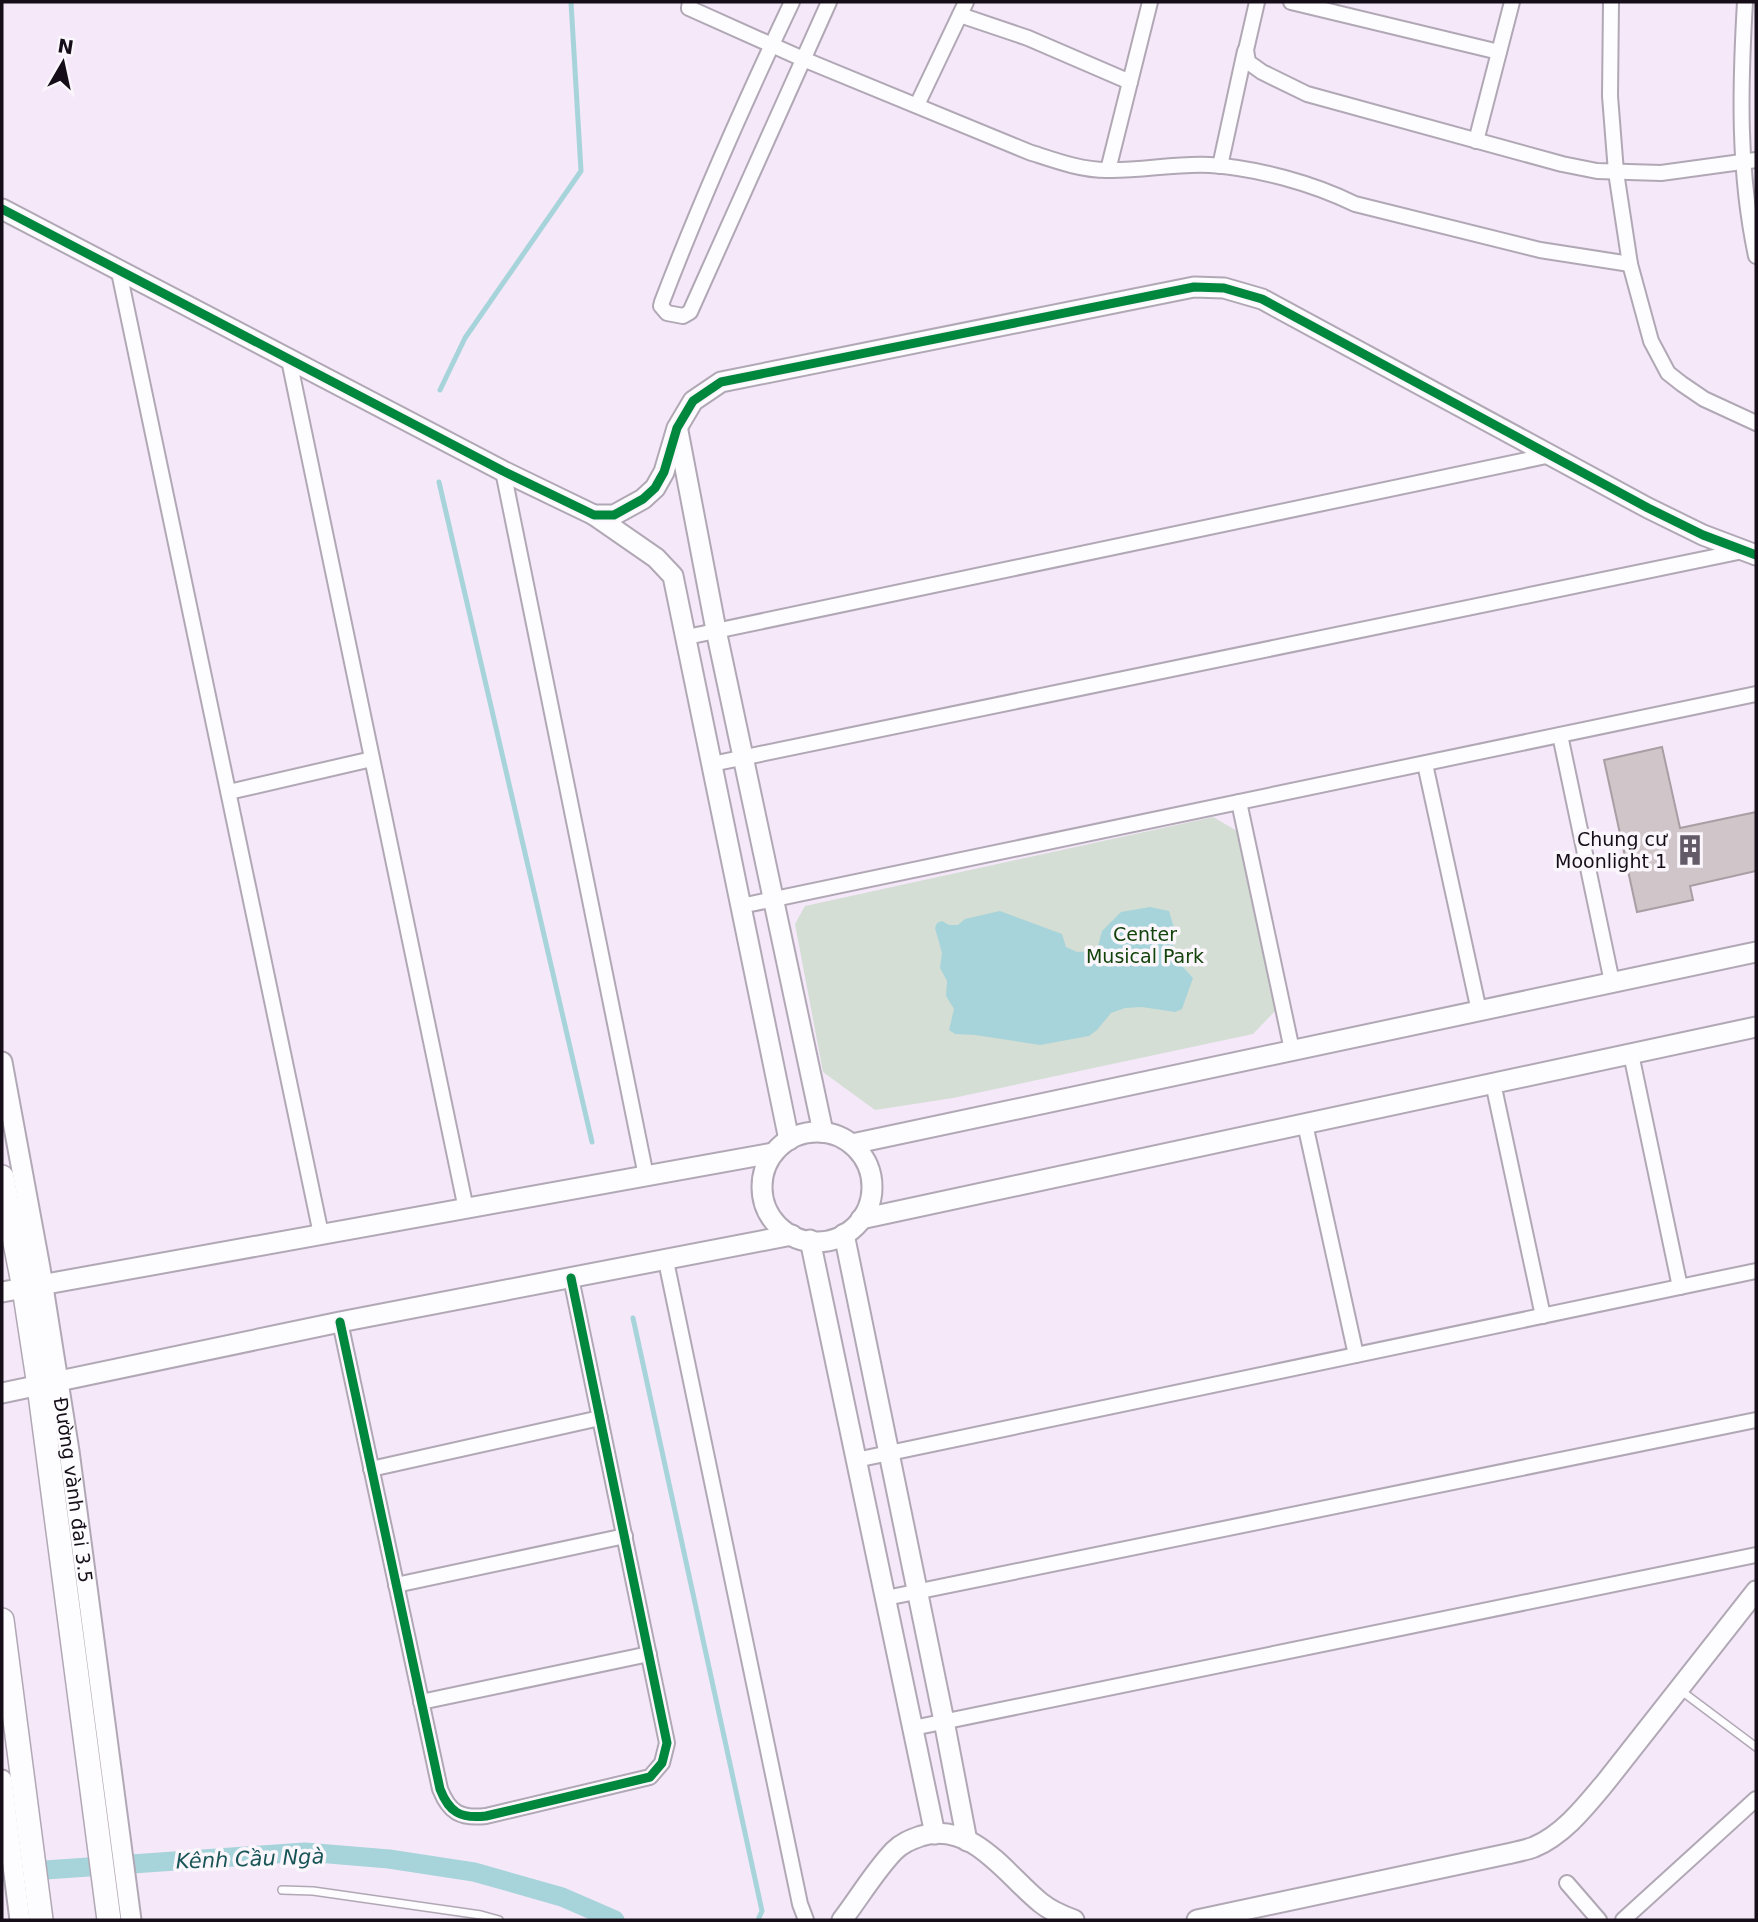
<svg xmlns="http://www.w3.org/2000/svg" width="1758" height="1922" font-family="'DejaVu Sans',sans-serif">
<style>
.green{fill:#d4ded4}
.water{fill:#a7d4da}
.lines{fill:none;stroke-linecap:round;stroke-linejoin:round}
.stream{stroke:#a7d4da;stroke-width:5}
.canal{stroke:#a7d4da;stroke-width:19}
.building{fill:#d0c5c9;stroke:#a99ea3;stroke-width:2}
.lane-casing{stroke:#b1a8b5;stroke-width:10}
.street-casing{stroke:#b1a8b5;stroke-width:18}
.secondary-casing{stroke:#b1a8b5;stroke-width:23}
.primary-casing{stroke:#b1a8b5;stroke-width:26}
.lane{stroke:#fdfcfe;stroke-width:7}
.street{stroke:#fdfcfe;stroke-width:14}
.secondary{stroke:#fdfcfe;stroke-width:19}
.primary{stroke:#fdfcfe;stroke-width:23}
.cycleway-casing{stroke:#faf6fc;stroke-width:13}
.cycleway{stroke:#00873e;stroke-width:9}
.labels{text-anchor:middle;stroke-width:7;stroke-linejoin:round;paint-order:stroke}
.poi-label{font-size:19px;fill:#150e18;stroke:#faf6fc;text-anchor:end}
.park-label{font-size:19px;fill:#13430b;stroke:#faf6fc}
.street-label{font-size:19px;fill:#150e18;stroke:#faf6fc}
.water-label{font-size:21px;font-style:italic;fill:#195556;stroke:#faf6fc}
</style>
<rect width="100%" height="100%" fill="#f4e8f9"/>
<polygon class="green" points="1213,817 1239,832 1277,1009 1253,1034 953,1098 875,1110 823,1072 795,924 805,906"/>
<polygon class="water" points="1150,907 1169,911 1175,931 1172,955 1193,978 1182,1009 1175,1012 1142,1007 1125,1008 1111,1013 1097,1030 1089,1036 1040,1045 975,1035 955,1034 949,1030 954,1009 946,996 947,981 940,968 942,953 935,928 937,923 942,921 949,925 958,925 965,919 1000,911 1062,934 1066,947 1077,952 1092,951 1098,946 1102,931 1121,912"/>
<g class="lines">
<g class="stream">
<polyline points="440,390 465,338 581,171 571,2"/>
<polyline points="439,482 592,1142"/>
<polyline points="633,1318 762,1911 758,1920"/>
</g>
<polyline class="canal" points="2,1873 305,1852 389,1859 474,1872 562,1897 615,1920"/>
</g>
<polygon class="building" points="1662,747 1680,828 1756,812 1756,871 1690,886 1693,900 1637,912 1604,760"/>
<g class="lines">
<defs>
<g id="lane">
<polyline points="1680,1690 1756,1747"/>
<polyline points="282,1890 313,1891 481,1915 499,1920"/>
</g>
<g id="street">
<path d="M690,2L689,8L803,59L1029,152C1054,160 1080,170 1107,170C1141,171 1176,163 1210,165C1257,168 1312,183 1355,204L1540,250L1630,264"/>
<path d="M792,2C745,101 701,200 662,302L661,306L667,313L683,316L690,312L829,2"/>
<polyline points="1257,2 1246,50 1248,62 1262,72 1307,94 1562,164 1597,171 1661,173 1756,160"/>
<polyline points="1291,2 1499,52"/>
<polyline points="1611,2 1610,96 1616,172 1630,264 1651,341 1668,373 1682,384 1704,399 1756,423"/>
<path d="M1745,2C1740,87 1738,172 1756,256"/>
<polyline points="960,15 1028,38 1130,82"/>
<polyline points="917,105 966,2"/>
<polyline points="1476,141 1512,2"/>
<polyline points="1220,166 1245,51"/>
<polyline points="1108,170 1150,2"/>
<polyline points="119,272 321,1234"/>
<polyline points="289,360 466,1209"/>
<polyline points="503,471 646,1176"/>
<polyline points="687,637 1551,455"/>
<polyline points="1560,735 1612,982"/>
<polyline points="712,764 1743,551"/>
<polyline points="1425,764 1479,1011"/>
<polyline points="229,792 372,759"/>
<polyline points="1239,802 1292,1050"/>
<polyline points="741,906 1756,694"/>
<polyline points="1631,1054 1680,1287"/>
<polyline points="1493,1083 1543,1316"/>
<polyline points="1305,1124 1356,1355"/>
<polyline points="666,1261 800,1904 806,1920"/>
<path d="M340,1322L440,1789C449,1812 460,1819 486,1816L650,1777L662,1763L667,1743L571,1278"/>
<polyline points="856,1460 1756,1271"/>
<polyline points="371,1469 600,1418"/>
<polyline points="396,1585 625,1536"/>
<polyline points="886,1598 1756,1420"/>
<polyline points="421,1702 649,1654"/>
<polyline points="913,1728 1756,1555"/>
<polyline points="1567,1883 1599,1920"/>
<polyline points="1623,1920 1756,1799"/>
</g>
<g id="secondary">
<polyline points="2,209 503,471 594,515 614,515 643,499 655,488 664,472 677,428 693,401 721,382 1194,287 1224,288 1262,299 1648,508 1703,535 1756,555"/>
<polyline points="678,431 716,630 823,1132"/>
<polyline points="594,515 656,558 673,576 789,1140"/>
<path id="s1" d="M2,1062L40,1268L69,1451L131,1920"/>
<circle cx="817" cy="1187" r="55"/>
<polyline points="852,1144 1756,952"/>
<polyline points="861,1219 1756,1027"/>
<polyline points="844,1234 944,1721 967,1841"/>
<polyline points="810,1240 935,1834"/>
<polyline points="2,1292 773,1153"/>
<polyline points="2,1393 340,1322 792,1235"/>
<polyline points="2,1780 20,1920"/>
<path d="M842,1920C859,1898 874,1872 894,1851C902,1843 910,1840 921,1836C972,1820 1007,1876 1041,1903C1051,1911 1063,1916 1074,1920"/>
<path d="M1197,1920L1507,1854C1516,1852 1526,1850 1534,1847C1563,1835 1585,1807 1605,1783L1756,1591"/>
</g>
<g id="primary">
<polyline points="2,1177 24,1288 39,1386 109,1920"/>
<polyline points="2,1620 41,1920"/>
</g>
</defs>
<use href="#lane" class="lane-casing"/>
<use href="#street" class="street-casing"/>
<use href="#secondary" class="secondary-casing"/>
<use href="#primary" class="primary-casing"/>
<use href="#lane" class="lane"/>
<use href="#street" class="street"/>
<use href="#secondary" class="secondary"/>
<use href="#primary" class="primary"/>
<defs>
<g id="cycleway">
<polyline points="2,209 503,471 594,515 614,515 643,499 655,488 664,472 677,428 693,401 721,382 1194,287 1224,288 1262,299 1648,508 1703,535 1756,555"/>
<path d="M340,1322L440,1789C449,1812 460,1819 486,1816L650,1777L662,1763L667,1743L571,1278"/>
</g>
</defs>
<use href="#cycleway" class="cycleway-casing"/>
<use href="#cycleway" class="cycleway"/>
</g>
<defs>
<symbol id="building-bare" viewBox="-9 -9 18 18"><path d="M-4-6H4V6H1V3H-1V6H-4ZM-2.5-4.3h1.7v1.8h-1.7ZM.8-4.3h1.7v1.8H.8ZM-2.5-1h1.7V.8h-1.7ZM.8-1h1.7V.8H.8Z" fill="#635a67" stroke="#faf6fc" stroke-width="2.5" paint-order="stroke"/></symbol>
</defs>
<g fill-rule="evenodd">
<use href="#building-bare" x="1668" y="828" width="44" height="44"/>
</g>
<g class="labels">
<g class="poi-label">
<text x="1667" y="846">Chung cư<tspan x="1667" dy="22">Moonlight 1</tspan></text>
</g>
<g class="park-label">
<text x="1145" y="941">Center<tspan x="1145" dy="22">Musical Park</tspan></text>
</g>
<g class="street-label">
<text dy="7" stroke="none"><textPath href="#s1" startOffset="434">Đường vành đai 3.5</textPath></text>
</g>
<g class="water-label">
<text transform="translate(250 1859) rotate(-2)" y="7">Kênh Cầu Ngà</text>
</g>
</g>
<rect width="1758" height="1922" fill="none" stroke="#150e18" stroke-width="7"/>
<g transform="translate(63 63) rotate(9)" stroke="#faf6fc" stroke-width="5" paint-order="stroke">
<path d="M0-5L12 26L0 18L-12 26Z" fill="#150e18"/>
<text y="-10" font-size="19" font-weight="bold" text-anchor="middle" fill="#150e18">N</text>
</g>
</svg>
